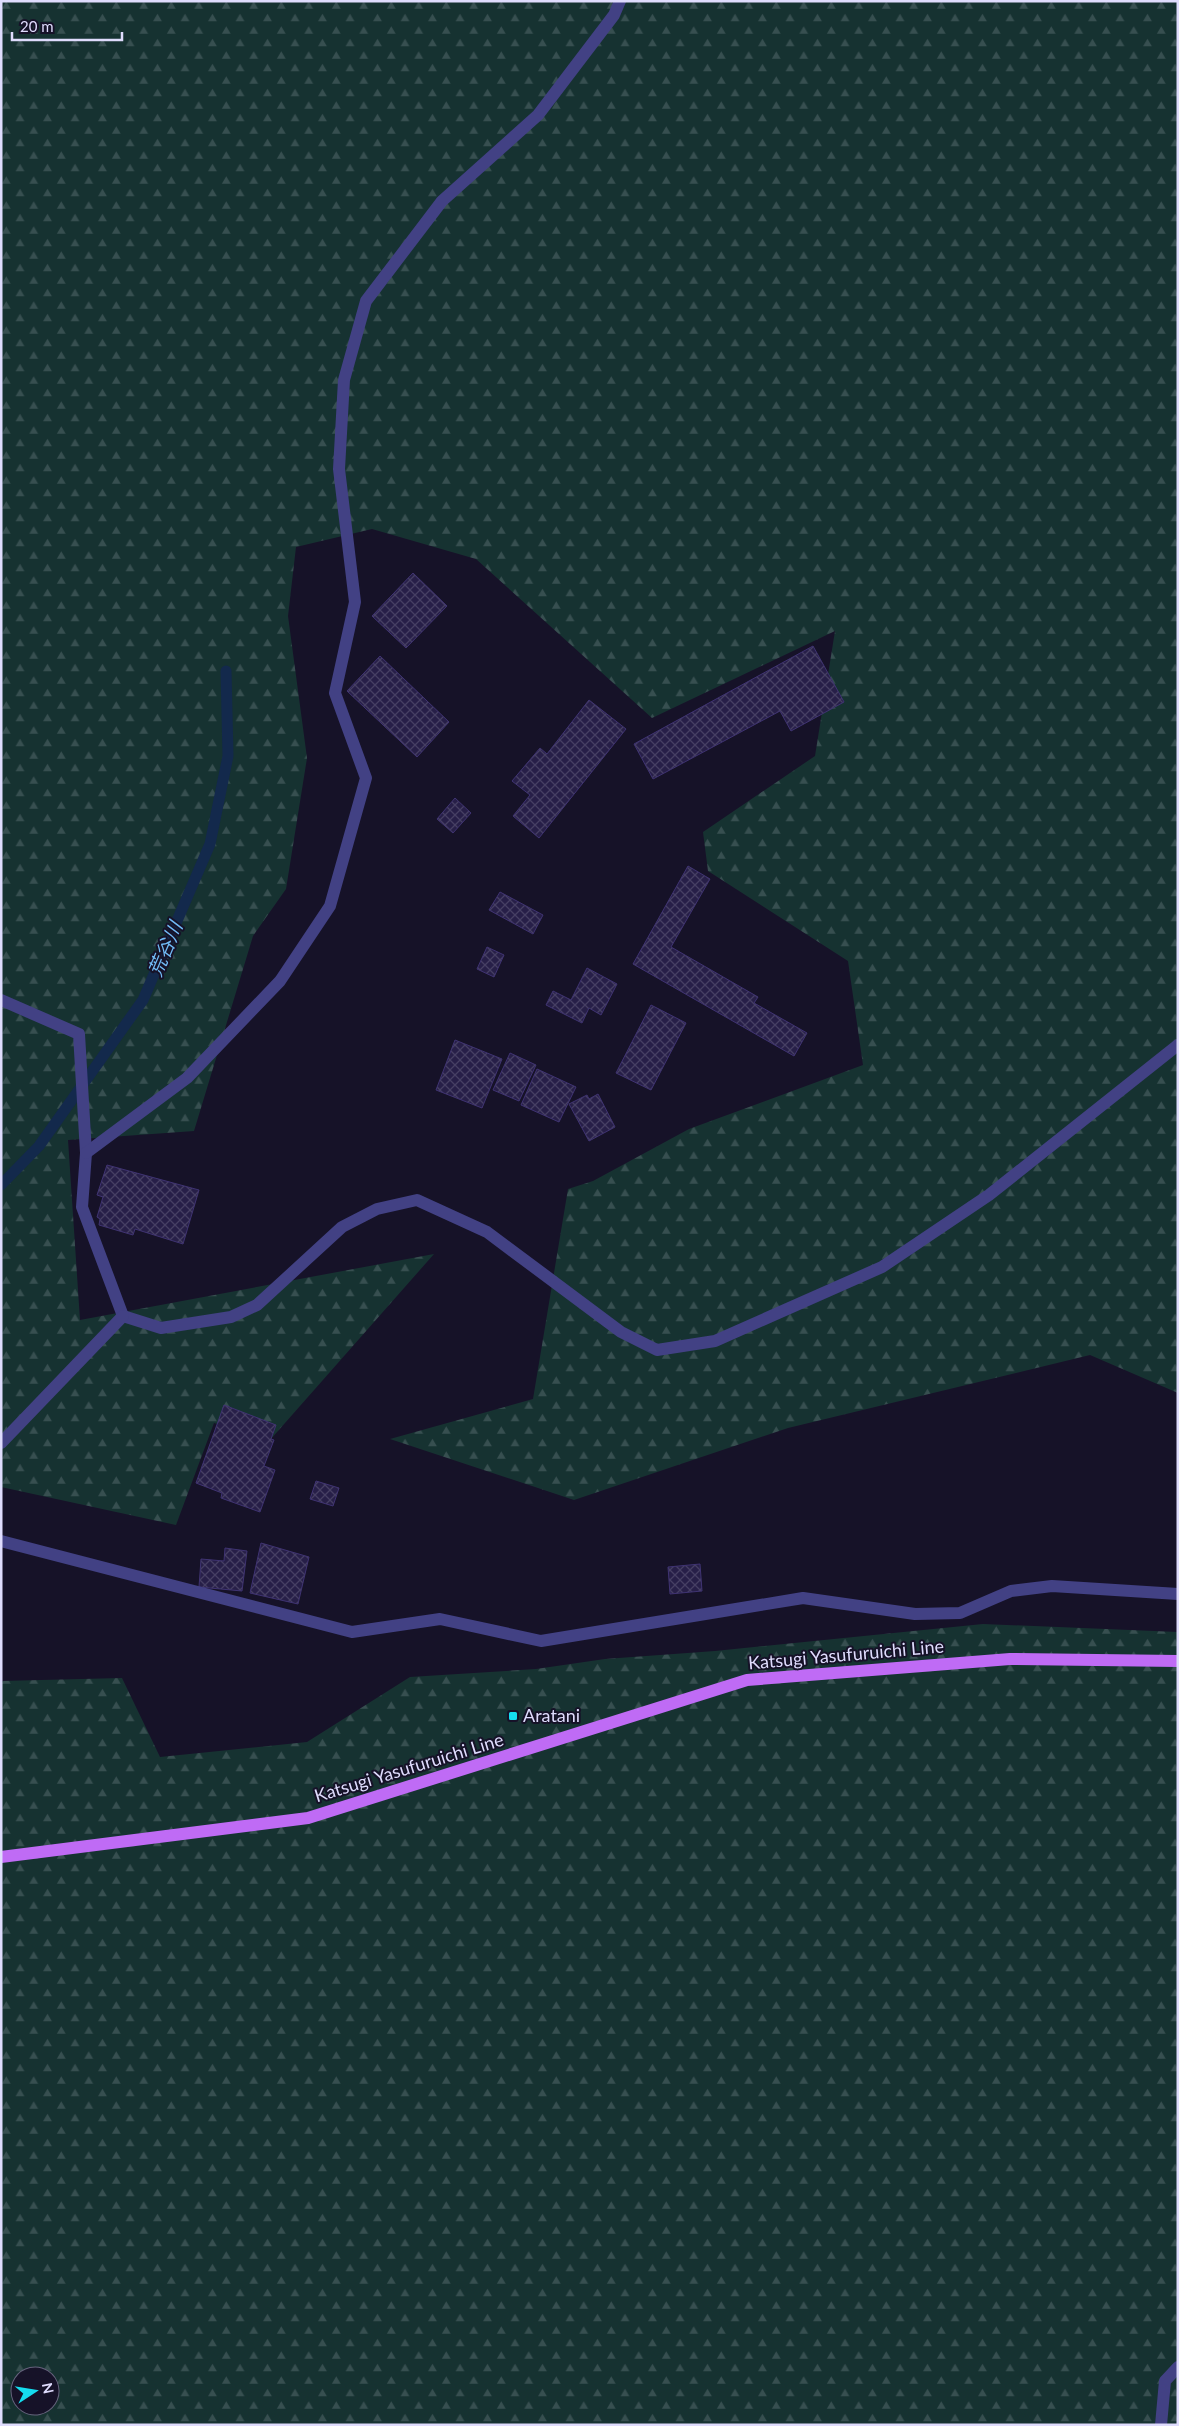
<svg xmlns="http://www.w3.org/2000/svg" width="1179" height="2426" font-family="Lato,'Noto Sans JP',sans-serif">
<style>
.forest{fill:url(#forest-firs);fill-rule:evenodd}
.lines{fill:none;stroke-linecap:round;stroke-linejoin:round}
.stream{stroke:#13294c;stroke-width:11}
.building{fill:url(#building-cross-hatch);stroke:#3f3372}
.minor{stroke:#424184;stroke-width:12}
.major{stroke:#bf6bf5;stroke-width:12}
.poi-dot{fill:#15dcef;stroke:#161228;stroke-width:2}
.labels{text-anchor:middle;stroke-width:4;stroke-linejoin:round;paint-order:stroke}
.street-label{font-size:18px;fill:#dfdcfd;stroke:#161228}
.poi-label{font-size:18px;fill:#dfdcfd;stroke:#161228;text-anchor:start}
.water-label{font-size:19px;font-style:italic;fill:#71baf5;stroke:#161228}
</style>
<defs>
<pattern id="forest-firs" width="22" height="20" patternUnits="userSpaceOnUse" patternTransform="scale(1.25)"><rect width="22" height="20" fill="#163231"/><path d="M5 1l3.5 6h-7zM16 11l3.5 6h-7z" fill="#374f50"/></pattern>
<pattern id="building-cross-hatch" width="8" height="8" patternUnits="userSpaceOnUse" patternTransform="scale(1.25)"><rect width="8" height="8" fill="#271f48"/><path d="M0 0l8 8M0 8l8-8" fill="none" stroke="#463f63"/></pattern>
</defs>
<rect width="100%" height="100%" fill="#161228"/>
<g class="forest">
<polygon points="1,1 1178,1 1178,1393 1090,1355 788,1428 574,1500 390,1439 533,1399 568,1189 593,1181 689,1129 863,1065 848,961 708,871 703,832 815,756 835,631 652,718 476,559 372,529 296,547 288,616 307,758 286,889 253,936 194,1131 68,1140 80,1320 434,1254 270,1440 214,1423 176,1525 1,1487"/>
<path d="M983,1624L1178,1632V2425H1V1681L122,1678L160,1757L307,1742L410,1677L536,1669L605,1659L715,1651ZM20,2376H50V2406H20Z"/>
</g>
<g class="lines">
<polyline class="stream" points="1,1185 39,1146 143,1000 210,844 228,756 226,671"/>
</g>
<g class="building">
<polygon points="413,573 447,606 406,648 372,616"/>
<polygon points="813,646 844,702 791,731 780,711 653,779 634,744"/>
<polygon points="380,656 449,722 417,757 347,691"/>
<polygon points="589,700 626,729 539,838 513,816 530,795 512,781 540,748 547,754"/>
<polygon points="455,798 471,813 453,833 437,819"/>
<polygon points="688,866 710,879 671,947 758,997 754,1003 807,1033 794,1056 633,964"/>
<polygon points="500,892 543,915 533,934 489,910"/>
<polygon points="487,947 504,955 494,977 477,969"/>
<polygon points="587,968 617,984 601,1015 589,1008 582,1023 546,1005 553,991 571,1000"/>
<polygon points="651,1005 686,1023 651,1090 616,1073"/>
<polygon points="455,1040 502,1059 482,1108 436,1090"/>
<polygon points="510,1053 536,1065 519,1101 493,1090"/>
<polygon points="537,1069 576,1087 559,1122 521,1105"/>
<polygon points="598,1094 615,1127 589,1141 569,1104 587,1095 589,1099"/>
<polygon points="107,1165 199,1190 183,1244 135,1229 133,1235 99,1225 100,1219 97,1217 103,1197 97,1195"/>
<polygon points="224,1405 276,1425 271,1439 274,1440 264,1466 275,1470 260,1512 221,1498 222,1493 196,1483"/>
<polygon points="316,1481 339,1488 333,1506 310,1499"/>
<polygon points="261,1543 309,1557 298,1604 250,1593"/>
<polygon points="225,1548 247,1551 242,1591 199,1587 201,1559 224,1561"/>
<polygon points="700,1564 702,1591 670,1594 668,1567"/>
</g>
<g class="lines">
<g class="minor">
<polyline points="1,1000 79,1034 86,1153 82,1207 123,1316"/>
<polyline points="86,1153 187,1078 280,981 330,906 366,778 335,693 355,602 339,469 344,380 366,301 442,201 538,115 614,15 620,1"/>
<polyline points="123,1316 161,1328 231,1317 257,1305 342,1227 377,1209 417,1200 487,1232 621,1332 657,1350 715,1341 882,1267 989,1195 1178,1045"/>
<polyline points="1,1443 123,1316"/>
<polyline points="1,1541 352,1632 440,1619 541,1641 803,1598 915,1614 960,1613 1011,1591 1052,1586 1178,1594"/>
<polyline points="1161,2425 1165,2381 1178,2367"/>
</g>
<polyline class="major" points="1,1857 308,1818 747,1680 1010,1659 1178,1661"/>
</g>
<rect class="poi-dot" x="508" y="1711" width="10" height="10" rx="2.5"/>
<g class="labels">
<g class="street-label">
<text transform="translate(846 1655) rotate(-5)" y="6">Katsugi Yasufuruichi Line</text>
<text transform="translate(409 1768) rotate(-17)" y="6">Katsugi Yasufuruichi Line</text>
</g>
<g class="poi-label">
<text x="523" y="1722">Aratani</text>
</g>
<g class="water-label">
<text transform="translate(165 949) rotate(-67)" y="7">荒谷川</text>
</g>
</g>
<rect width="1179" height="2426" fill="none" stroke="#dfdcfd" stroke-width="5"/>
<g transform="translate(35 2391) rotate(78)"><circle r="24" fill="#161228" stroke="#66637d"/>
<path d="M0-4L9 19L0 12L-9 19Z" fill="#15dcef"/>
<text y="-8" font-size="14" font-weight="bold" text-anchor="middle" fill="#dfdcfd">N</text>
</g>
<path d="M12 32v8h110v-8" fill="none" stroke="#dfdcfd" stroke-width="2.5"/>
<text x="20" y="32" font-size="15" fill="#dfdcfd" stroke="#161228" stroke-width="4" paint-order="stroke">20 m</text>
</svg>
